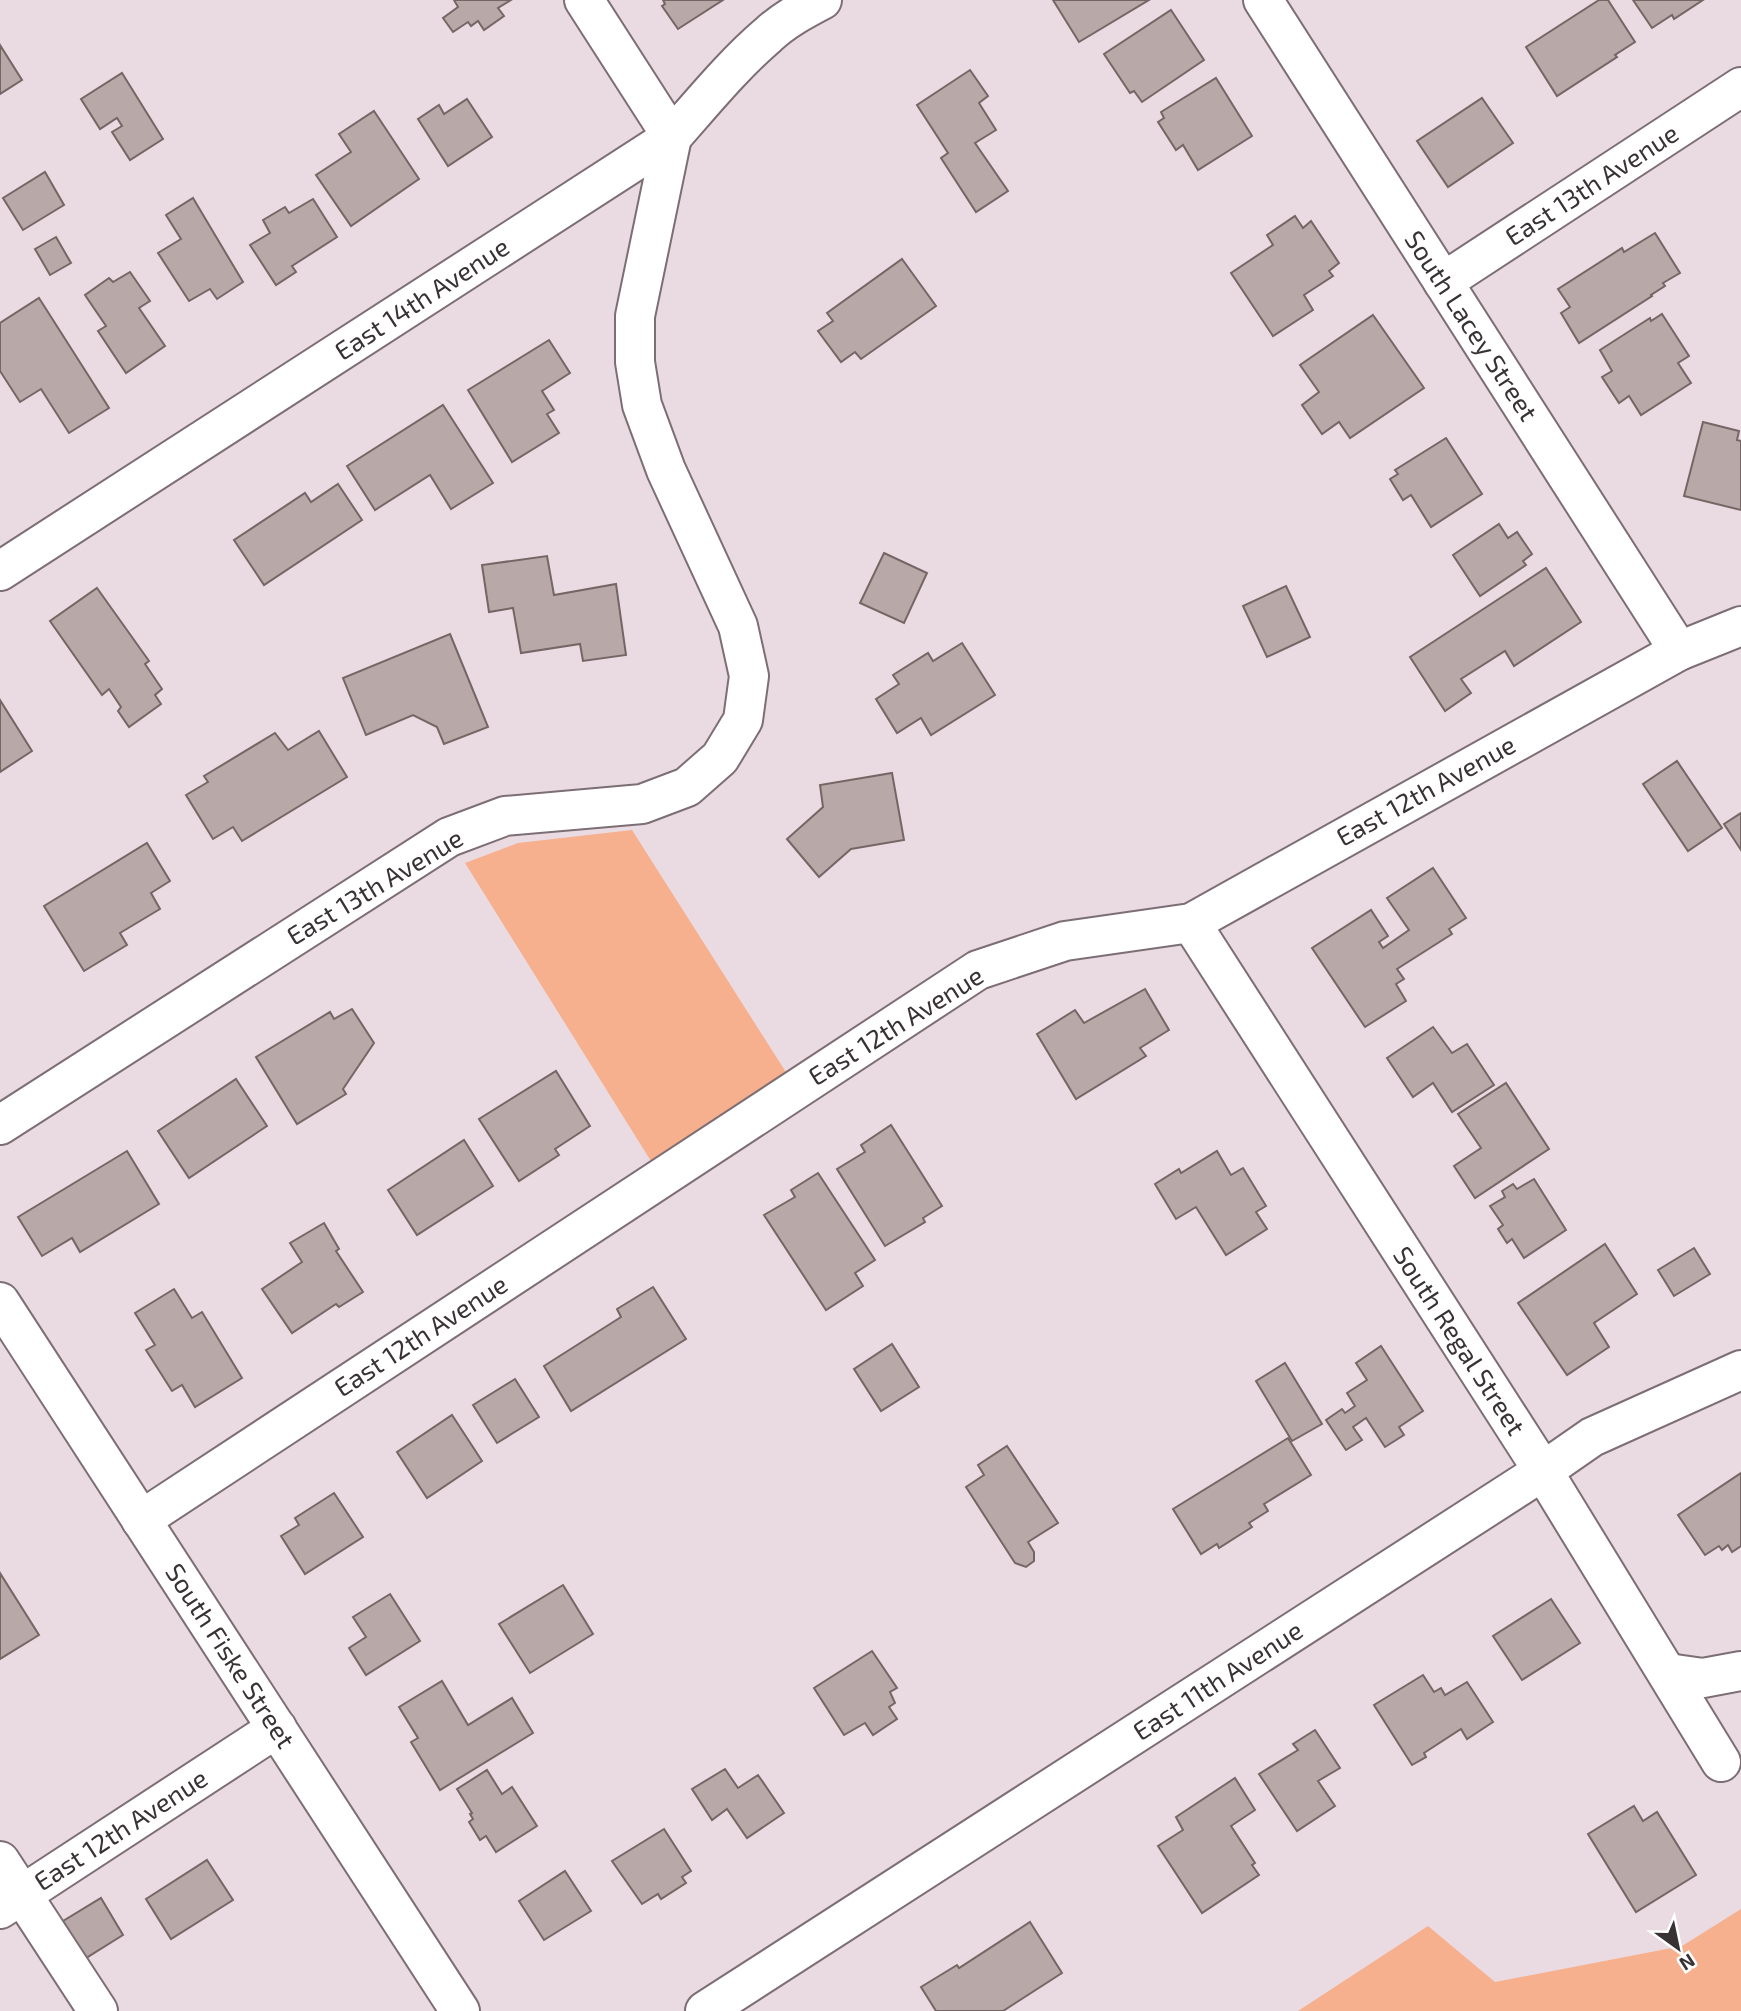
<svg xmlns="http://www.w3.org/2000/svg" width="1741" height="2011" font-family="'Exo 2',sans-serif">
<style>
.green{fill:#f6b08e}
.building{fill:#b9a8a8;stroke:#756666;stroke-width:2}
.lines{fill:none;stroke-linecap:round;stroke-linejoin:round}
.minor-casing{stroke:#7c6e74;stroke-width:42}
.minor{stroke:#fff;stroke-width:38}
.labels{text-anchor:middle;stroke-width:5;stroke-linejoin:round;paint-order:stroke}
.street-label{font-size:26px;fill:#383235;stroke:#fff}
</style>
<rect width="100%" height="100%" fill="#eadbe2"/>
<g class="green">
<polygon points="632,830 789,1077 654,1166 465,863 518,843"/>
<polygon points="1741,1909 1741,2011 1298,2011 1428,1926 1495,1982 1682,1946"/>
</g>
<g class="building">
<polygon points="454,0 511,0 498,8 504,16 484,30 478,21 471,26 468,22 453,32 443,18 458,7"/>
<polygon points="663,0 723,0 678,29 662,6 665,4"/>
<polygon points="1053,0 1149,0 1079,42"/>
<polygon points="1599,0 1608,0 1635,42 1615,55 1617,57 1557,96 1526,47"/>
<polygon points="1633,0 1703,0 1674,19 1672,15 1652,28"/>
<polygon points="1171,10 1204,60 1142,102 1134,91 1130,93 1104,54"/>
<polygon points="0,45 22,80 0,94"/>
<polygon points="970,70 988,96 979,103 996,130 975,143 1008,191 976,212 941,158 948,153 917,105"/>
<polygon points="122,73 163,139 130,160 112,132 122,126 117,118 100,129 81,99"/>
<polygon points="1216,78 1252,136 1198,170 1183,145 1176,150 1158,122 1164,118 1161,112"/>
<polygon points="1482,98 1513,143 1448,187 1417,141"/>
<polygon points="467,99 492,137 448,166 418,119 439,105 444,114"/>
<polygon points="374,111 419,179 351,226 316,175 351,152 339,134"/>
<polygon points="45,172 64,205 23,230 3,198"/>
<polygon points="193,198 243,282 217,299 210,289 189,301 158,253 181,239 166,215"/>
<polygon points="313,199 337,237 292,266 296,272 276,285 250,245 270,233 263,220 285,207 289,213"/>
<polygon points="1295,216 1303,228 1311,221 1339,263 1329,271 1333,276 1304,295 1313,310 1273,336 1231,273 1273,245 1267,235"/>
<polygon points="1655,233 1680,273 1663,283 1665,286 1651,295 1652,296 1579,343 1561,313 1570,307 1558,289 1622,248 1624,252"/>
<polygon points="56,237 71,263 50,275 35,249"/>
<polygon points="902,259 936,306 861,359 855,352 841,362 818,331 833,321 827,313"/>
<polygon points="130,272 150,301 139,308 165,346 126,373 98,331 106,326 85,295 109,278 113,282"/>
<polygon points="39,298 109,408 69,433 41,389 20,402 0,371 0,323"/>
<polygon points="1662,314 1689,356 1678,363 1691,383 1641,415 1629,396 1619,403 1602,377 1612,371 1600,350 1650,318 1651,321"/>
<polygon points="1373,315 1424,388 1350,438 1339,422 1322,434 1302,405 1319,392 1300,365"/>
<polygon points="549,340 570,373 542,391 554,410 547,414 559,433 512,462 468,390"/>
<polygon points="443,405 493,483 451,509 430,475 375,510 347,466"/>
<polygon points="1703,422 1739,431 1737,440 1741,441 1741,510 1684,496"/>
<polygon points="1446,438 1482,494 1431,527 1411,495 1403,500 1390,479 1398,474 1395,470"/>
<polygon points="338,484 362,520 264,585 234,540 305,493 311,502"/>
<polygon points="1499,524 1508,538 1517,532 1532,554 1523,561 1526,565 1480,596 1453,555"/>
<polygon points="884,553 927,573 904,623 860,603"/>
<polygon points="547,556 554,595 616,584 626,655 583,661 580,644 521,653 513,608 489,612 482,565"/>
<polygon points="1546,568 1581,622 1514,666 1505,651 1461,679 1471,693 1445,711 1410,657"/>
<polygon points="1286,586 1310,637 1267,657 1243,606"/>
<polygon points="97,588 149,661 145,664 162,689 155,695 161,704 129,727 118,711 121,707 109,689 102,695 50,621"/>
<polygon points="450,634 488,727 444,744 437,727 413,715 366,735 343,678"/>
<polygon points="962,643 995,695 931,735 921,718 897,733 876,699 899,684 893,675 928,653 933,661"/>
<polygon points="0,700 32,751 0,772"/>
<polygon points="319,731 347,777 242,841 233,827 213,839 186,795 208,782 204,776 275,733 288,750"/>
<polygon points="1677,761 1722,828 1688,851 1643,784"/>
<polygon points="892,773 904,840 851,849 819,877 787,839 823,807 820,785"/>
<polygon points="1741,813 1741,850 1724,824"/>
<polygon points="147,843 170,881 151,893 160,909 120,933 127,945 84,971 44,906"/>
<polygon points="1433,868 1466,918 1449,929 1452,934 1397,969 1404,979 1396,984 1406,1001 1365,1027 1312,948 1371,910 1388,936 1379,942 1383,948 1409,930 1387,898"/>
<polygon points="1145,989 1169,1030 1140,1048 1146,1056 1076,1099 1037,1034 1075,1010 1084,1023"/>
<polygon points="352,1009 374,1043 343,1089 346,1094 297,1124 256,1057 330,1012 334,1019"/>
<polygon points="1433,1027 1452,1053 1467,1044 1494,1085 1452,1112 1433,1083 1413,1097 1387,1058"/>
<polygon points="556,1071 590,1126 555,1149 559,1155 519,1181 479,1119"/>
<polygon points="236,1079 267,1126 189,1178 158,1131"/>
<polygon points="1506,1083 1549,1149 1475,1198 1454,1166 1481,1148 1458,1114"/>
<polygon points="891,1125 942,1206 923,1218 925,1222 885,1246 837,1169 865,1152 861,1145"/>
<polygon points="464,1140 493,1186 417,1235 388,1190"/>
<polygon points="127,1151 159,1204 80,1252 72,1238 42,1256 18,1217"/>
<polygon points="1217,1151 1231,1175 1243,1168 1266,1206 1256,1212 1267,1229 1226,1255 1196,1207 1176,1219 1155,1184 1179,1169 1181,1173"/>
<polygon points="818,1173 875,1260 855,1273 863,1286 826,1310 764,1215 795,1197 791,1190"/>
<polygon points="1534,1179 1566,1230 1524,1258 1512,1239 1507,1243 1498,1229 1503,1225 1490,1206 1505,1197 1502,1191 1513,1184 1517,1189"/>
<polygon points="324,1223 339,1249 336,1251 363,1292 339,1307 336,1304 292,1333 262,1289 302,1262 290,1243"/>
<polygon points="1605,1244 1637,1294 1594,1323 1609,1347 1567,1375 1518,1303"/>
<polygon points="1694,1248 1710,1274 1674,1296 1658,1270"/>
<polygon points="653,1287 686,1339 571,1411 544,1366 621,1317 617,1309"/>
<polygon points="174,1289 192,1318 202,1312 242,1378 195,1407 182,1385 172,1391 146,1350 155,1345 135,1313"/>
<polygon points="892,1344 919,1387 881,1411 854,1369"/>
<polygon points="1381,1346 1423,1411 1399,1427 1404,1435 1385,1447 1366,1418 1353,1427 1362,1440 1346,1450 1326,1420 1342,1409 1345,1413 1355,1406 1347,1393 1367,1380 1356,1363"/>
<polygon points="1285,1363 1322,1424 1292,1441 1256,1381"/>
<polygon points="515,1379 539,1417 497,1443 473,1405"/>
<polygon points="452,1415 482,1461 427,1498 397,1452"/>
<polygon points="1288,1438 1311,1475 1264,1504 1268,1511 1249,1523 1252,1527 1219,1548 1217,1544 1201,1554 1173,1509"/>
<polygon points="1007,1446 1058,1523 1028,1542 1034,1552 1034,1561 1026,1567 1015,1563 966,1487 984,1475 978,1465"/>
<polygon points="1741,1473 1741,1546 1732,1552 1728,1545 1722,1550 1719,1546 1705,1555 1678,1515"/>
<polygon points="334,1493 363,1537 305,1574 281,1536 299,1525 295,1518"/>
<polygon points="0,1573 39,1635 0,1659"/>
<polygon points="563,1585 593,1634 530,1673 499,1624"/>
<polygon points="390,1594 420,1641 366,1675 349,1648 366,1637 353,1617"/>
<polygon points="1551,1599 1580,1643 1522,1680 1493,1636"/>
<polygon points="872,1651 897,1688 890,1692 895,1703 889,1707 897,1719 873,1735 865,1723 844,1735 814,1688"/>
<polygon points="1423,1675 1434,1692 1441,1688 1445,1695 1467,1682 1493,1722 1467,1739 1461,1729 1424,1753 1426,1757 1412,1765 1374,1705"/>
<polygon points="442,1681 468,1725 512,1698 533,1733 440,1790 411,1742 418,1738 399,1707"/>
<polygon points="1315,1730 1340,1768 1318,1781 1335,1806 1297,1831 1259,1774 1298,1750 1293,1744"/>
<polygon points="725,1769 738,1788 758,1775 784,1813 747,1838 727,1809 712,1820 692,1789"/>
<polygon points="487,1770 502,1794 512,1787 537,1826 496,1852 486,1836 480,1840 469,1822 473,1819 470,1814 472,1813 457,1789"/>
<polygon points="1235,1778 1255,1810 1231,1826 1255,1863 1252,1865 1259,1875 1202,1913 1158,1846 1183,1830 1176,1817"/>
<polygon points="1634,1806 1643,1821 1657,1812 1696,1875 1636,1912 1588,1834"/>
<polygon points="664,1829 691,1871 682,1877 686,1883 661,1899 658,1894 642,1904 612,1861"/>
<polygon points="207,1860 233,1900 171,1939 146,1899"/>
<polygon points="565,1871 591,1911 544,1940 519,1901"/>
<polygon points="101,1898 123,1935 86,1958 63,1921"/>
<polygon points="1030,1922 1062,1973 1003,2011 936,2011 921,1987 957,1965 959,1968"/>
</g>
<g class="lines">
<defs>
<g id="minor">
<polyline points="584,0 672,137"/>
<polyline points="1263,0 1679,651"/>
<polyline points="1443,282 1741,87"/>
<path d="M0,571L672,137C703,102 733,65 768,35C784,20 803,10 822,0"/>
<polyline points="1191,923 1543,1471 1721,1762"/>
<polyline points="0,1125 449,837 505,816 642,804 687,787 720,758 743,720 749,676 738,626 666,470 642,405 635,362 635,316 672,137"/>
<polyline points="0,1302 460,2011"/>
<polyline points="141,1520 978,970 1065,941 1191,923 1679,651 1741,626"/>
<polyline points="1668,1673 1703,1678 1741,1671"/>
<polyline points="0,1861 98,2011"/>
<polyline points="0,1909 277,1728"/>
<polyline points="705,2011 1543,1471 1592,1437 1741,1370"/>
</g>
</defs>
<use href="#minor" class="minor-casing"/>
<use href="#minor" class="minor"/>
</g>
<g class="labels">
<g class="street-label">
<text transform="translate(1592 185) rotate(-33)" y="9">East 13th Avenue</text>
<text transform="translate(422 299) rotate(-33)" y="9">East 14th Avenue</text>
<text transform="translate(1471 326) rotate(57)" y="9">South Lacey Street</text>
<text transform="translate(1426 791) rotate(-29)" y="9">East 12th Avenue</text>
<text transform="translate(375 887) rotate(-31)" y="9">East 13th Avenue</text>
<text transform="translate(896 1026) rotate(-32)" y="9">East 12th Avenue</text>
<text transform="translate(421 1336) rotate(-33)" y="9">East 12th Avenue</text>
<text transform="translate(1459 1341) rotate(57)" y="9">South Regal Street</text>
<text transform="translate(230 1656) rotate(57)" y="9">South Fiske Street</text>
<text transform="translate(1218 1681) rotate(-33)" y="9">East 11th Avenue</text>
<text transform="translate(121 1830) rotate(-33)" y="9">East 12th Avenue</text>
</g>
</g>
<g transform="translate(1678 1948) rotate(147)" stroke="#ffffff" stroke-width="5" paint-order="stroke">
<path d="M0-5L12 26L0 18L-12 26Z" fill="#383235"/>
<text y="-10" font-size="19" font-weight="bold" text-anchor="middle" fill="#383235">N</text>
</g>
</svg>
